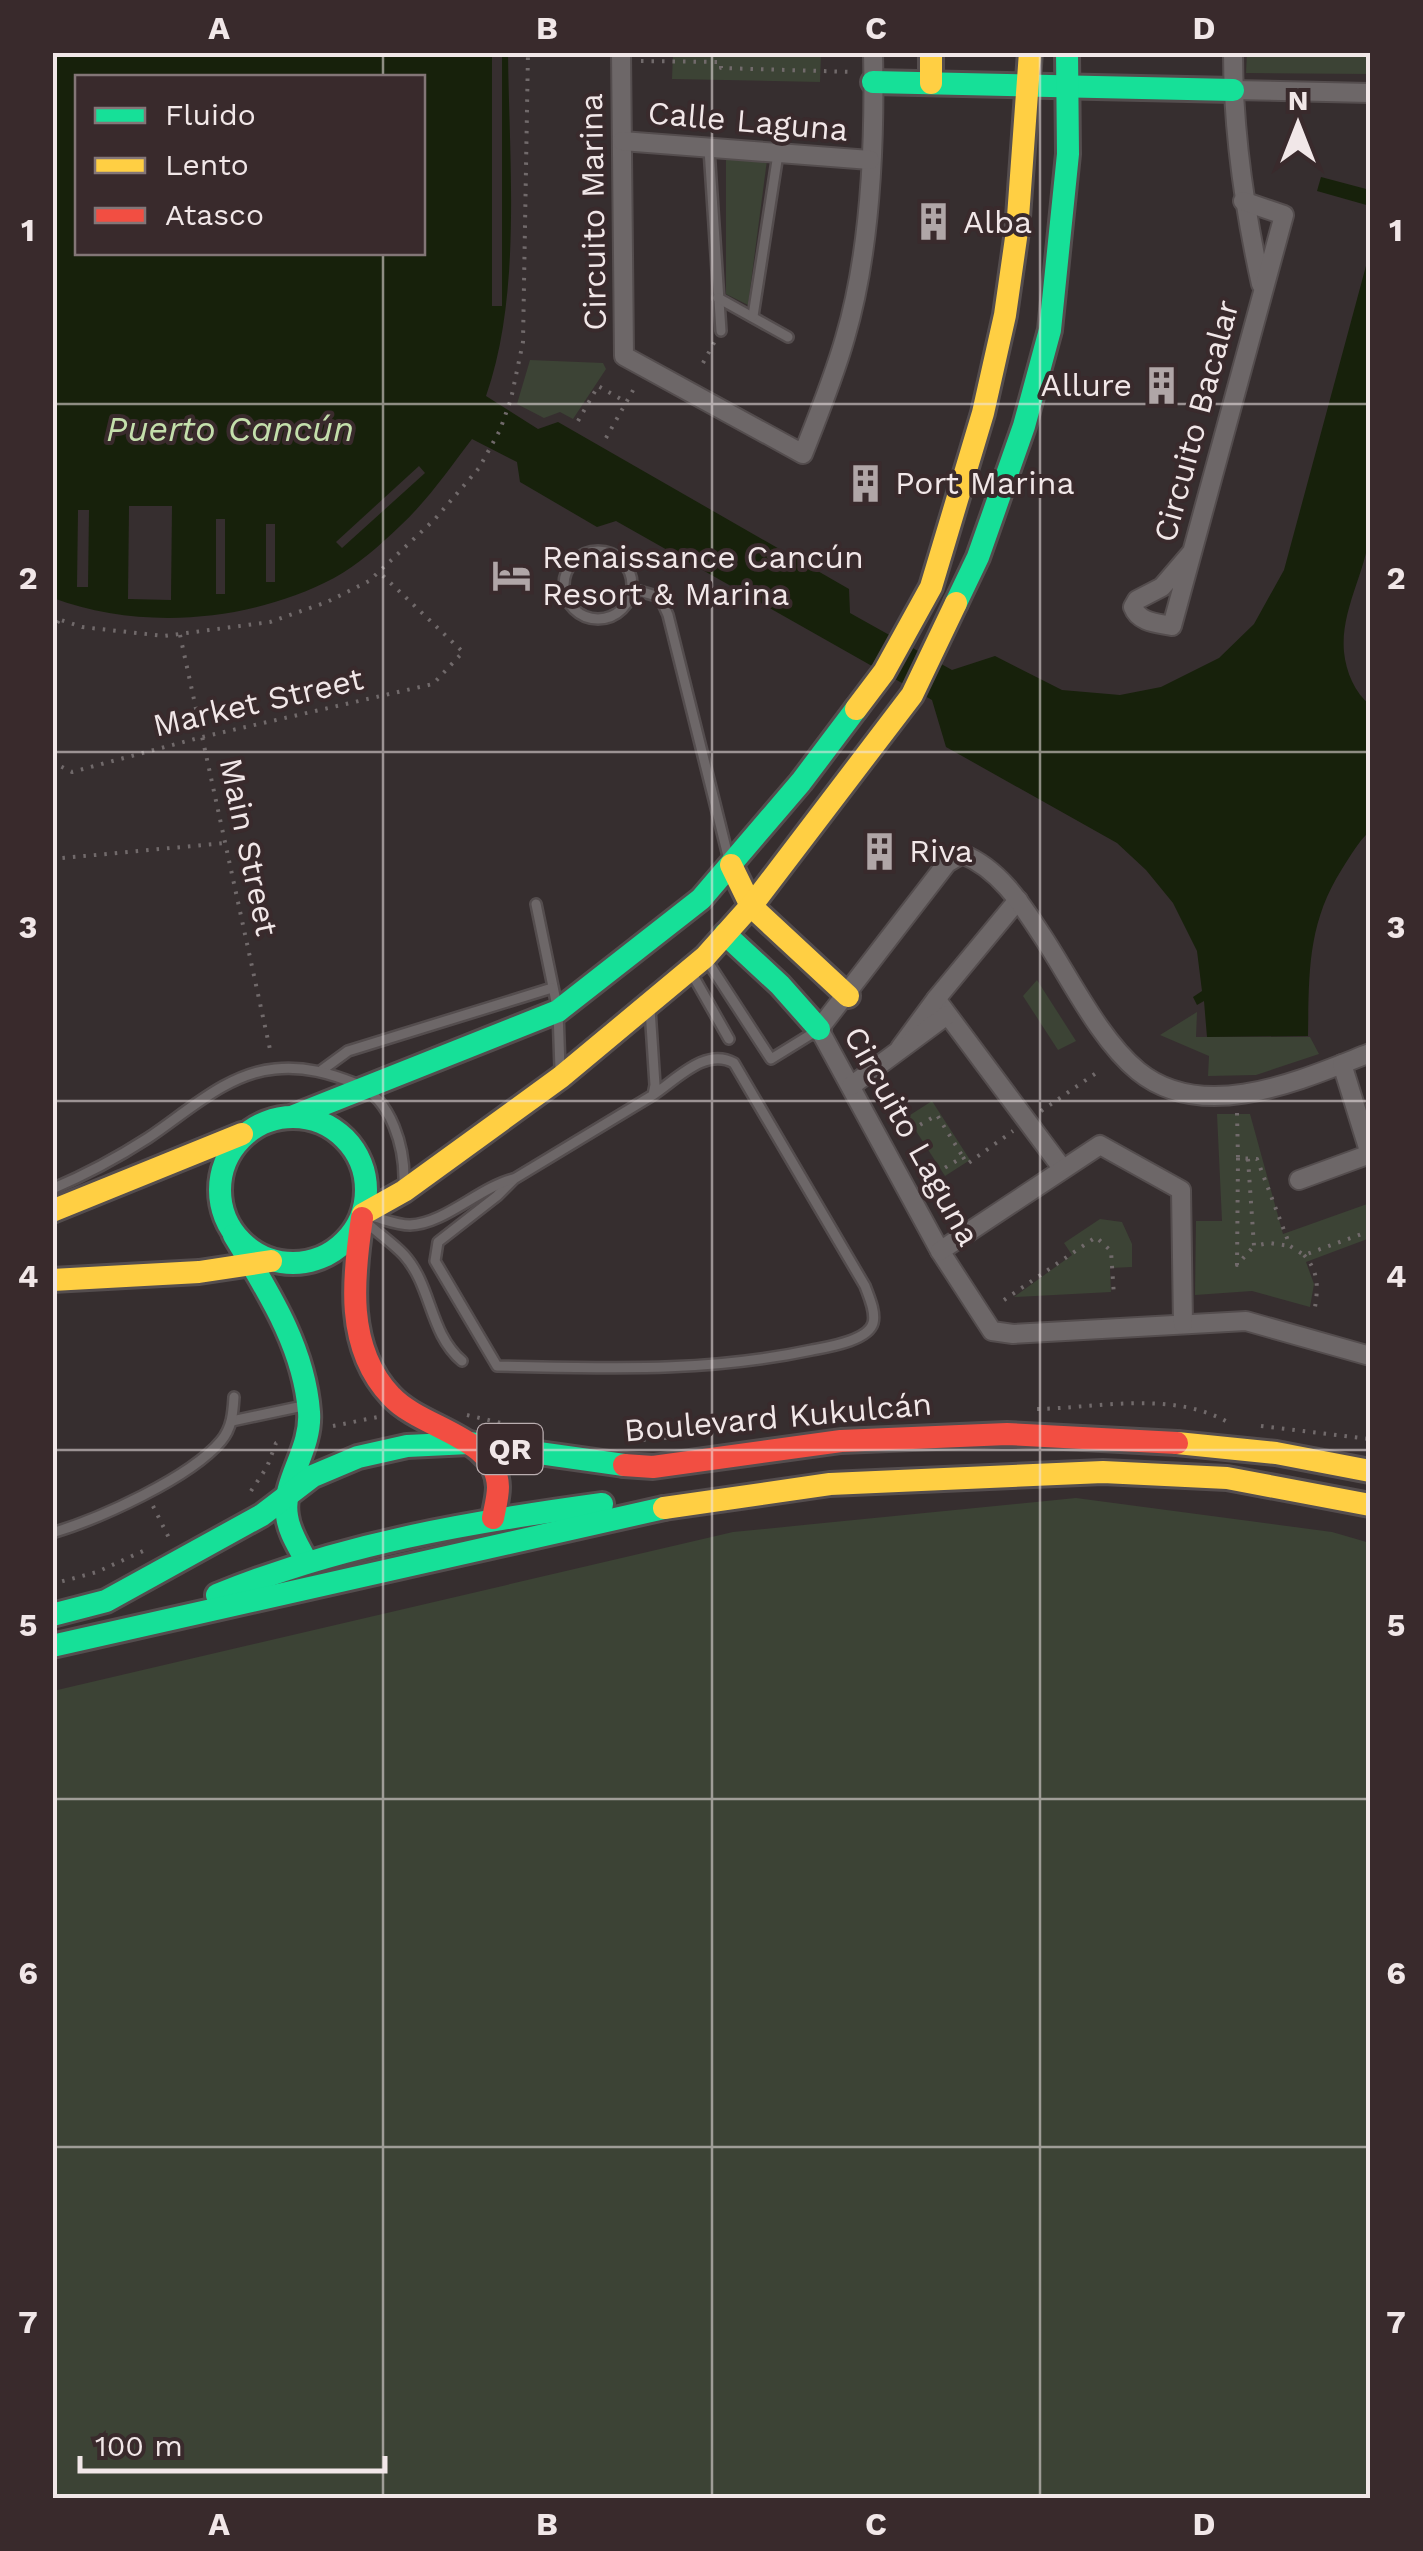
<svg xmlns="http://www.w3.org/2000/svg" width="1423" height="2551" font-family="'Work Sans',sans-serif">
<style>
.green{fill:#3c4335}
.water{fill:#17210b;fill-rule:evenodd}
.pier{fill:#362e2f}
.lines{fill:none;stroke-linecap:round;stroke-linejoin:round}
.lane-casing{stroke:#544d4e;stroke-width:14}
.street-casing{stroke:#544d4e;stroke-width:22}
.fast-casing{stroke:#544d4e;stroke-width:28}
.slow-casing{stroke:#544d4e;stroke-width:28}
.jam-casing{stroke:#544d4e;stroke-width:28}
.path{stroke:#716a6b;stroke-width:4;stroke-dasharray:2.5 8;stroke-linecap:butt}
.lane{stroke:#6d6768;stroke-width:9}
.street{stroke:#6d6768;stroke-width:18}
.fast{stroke:#16e098;stroke-width:22}
.slow{stroke:#ffcf43;stroke-width:22}
.jam{stroke:#f24e42;stroke-width:22}
.grid{fill:none;stroke:#f1e7e8;stroke-width:2.5;stroke-opacity:0.55}
.labels{text-anchor:middle;stroke-width:8;stroke-linejoin:round;paint-order:stroke}
.shield{fill:#392a2c;stroke:#baaeb0;stroke-width:2.5}
.shield-label{font-size:30px;font-weight:bold;fill:#f1e7e8}
.street-label{font-size:32px;fill:#f1e7e8;stroke:#392a2c}
.poi-label{font-size:32px;fill:#f1e7e8;stroke:#392a2c;text-anchor:start}
.water-label{font-size:35px;font-style:italic;fill:#c3dfab;stroke:#392a2c}
.neatline{fill:none;stroke:#f1e7e8;stroke-width:4}
.grid-label{font-size:32px;text-anchor:middle;font-weight:bold;fill:#f1e7e8}
</style>
<rect width="100%" height="100%" fill="#362e2f"/>
<g class="green">
<polygon points="673,53 821,53 820,82 672,79"/>
<polygon points="1247,53 1370,53 1370,74 1246,73"/>
<polygon points="726,156 767,160 748,305 726,294"/>
<polygon points="530,360 603,363 606,369 573,419 560,412 544,418 517,404"/>
<polygon points="1037,980 1076,1041 1058,1050 1023,996"/>
<polygon points="1197,1012 1196,1037 1310,1037 1319,1054 1256,1075 1208,1076 1209,1056 1160,1035"/>
<polygon points="932,1101 970,1160 945,1176 907,1117"/>
<polygon points="1217,1114 1250,1114 1283,1234 1370,1203 1370,1238 1306,1262 1314,1284 1310,1307 1252,1291 1195,1295 1196,1221 1222,1221"/>
<polygon points="1100,1219 1122,1222 1132,1244 1132,1267 1110,1268 1111,1292 1014,1297 1072,1255 1064,1243"/>
<polygon points="1076,1498 1332,1532 1370,1543 1370,2498 53,2498 53,1691 733,1532"/>
</g>
<g class="water">
<path d="M52,53H508C509,161 522,294 486,396L538,429L558,422L849,589L850,613L952,670L995,656L1062,690L1120,695L1161,687L1219,658L1254,624L1284,570L1370,251C1370,342 1375,434 1370,526C1369,568 1340,608 1344,652C1346,672 1355,693 1370,705V831C1358,842 1351,855 1342,869C1307,924 1309,974 1308,1036L1207,1037L1204,1001L1197,1005L1193,997L1202,991L1197,951L1173,903L1146,870L1117,843L946,747L932,700L616,521L597,527L520,482L517,462L472,439C449,469 428,500 400,526C380,545 358,565 334,578C250,622 142,631 53,598ZM78,78H422V252H78Z"/>
<polygon points="1321,177 1370,190 1370,206 1317,191"/>
</g>
<g class="pier">
<polygon points="502,52 502,306 492,306 492,53"/>
<polygon points="419,466 425,473 342,548 336,542"/>
<polygon points="129,506 172,506 171,600 128,599"/>
<polygon points="78,510 89,510 88,587 77,587"/>
<rect x="216" y="519" width="9" height="75"/>
<rect x="266" y="524" width="9" height="58"/>
</g>
<g class="lines">
<defs>
<g id="lane">
<polyline points="709,149 721,331"/>
<polyline points="718,298 788,337"/>
<polyline points="753,316 778,154"/>
<circle cx="598" cy="585" r="34"/>
<polyline points="632,589 660,597 668,615 729,860"/>
<polyline points="536,904 558,1011 560,1069"/>
<polyline points="706,959 771,1059 818,1030"/>
<polyline points="691,972 729,1039"/>
<path d="M650,1009L655,1085L653,1095L514,1179L497,1196L438,1242L435,1261L497,1366C606,1368 704,1373 812,1350C827,1347 868,1341 873,1323C876,1312 869,1297 865,1286L734,1063C706,1047 677,1079 653,1095"/>
<polyline points="322,1070 348,1051 552,988"/>
<path d="M52,1189C85,1175 117,1158 148,1138C186,1113 227,1073 275,1069C305,1066 329,1073 357,1084C392,1100 405,1148 404,1183"/>
<path d="M371,1216C383,1219 397,1225 410,1225C444,1224 479,1188 513,1179"/>
<path d="M367,1223C379,1234 394,1244 404,1255C432,1286 429,1333 462,1361"/>
<polyline points="232,1421 303,1406"/>
<path d="M52,1533C99,1519 190,1478 221,1441C232,1428 233,1413 234,1397"/>
</g>
<g id="street">
<path d="M621,52L624,356L803,454C818,416 834,377 845,338C871,250 875,143 873,52"/>
<path d="M1233,52C1233,132 1244,207 1261,284"/>
<polyline points="1233,90 1370,93"/>
<polyline points="622,141 870,160"/>
<path d="M1192,552L1162,587L1137,600L1133,607C1139,623 1158,623 1172,626L1284,215L1243,201"/>
<polyline points="936,999 1062,1168"/>
<polyline points="900,1048 936,999 1018,900"/>
<path d="M1370,1053C1303,1079 1204,1125 1138,1071C1099,1039 1069,976 1041,934C1021,903 998,868 962,854L947,863L819,1029L940,1251L992,1331L1013,1334L1246,1321L1370,1356"/>
<polyline points="851,1086 947,1015"/>
<polyline points="1299,1180 1370,1154 1342,1064"/>
<polyline points="940,1251 1100,1145 1181,1190 1183,1324"/>
</g>
<g id="fast">
<polyline points="873,82 1233,90"/>
<polyline points="956,603 978,557 1024,426 1050,330 1068,154 1067,52"/>
<polyline points="725,934 780,985 819,1029"/>
<polyline points="294,1116 558,1011 701,899 801,782 856,709"/>
<circle cx="293" cy="1190" r="73"/>
<path d="M234,1235C267,1290 304,1346 309,1412C312,1450 281,1482 287,1516C289,1532 298,1545 305,1559"/>
<path d="M217,1595C341,1544 470,1522 602,1504"/>
<polyline points="52,1615 106,1601 262,1515 313,1476 358,1457 407,1446 469,1443 624,1465"/>
<polyline points="52,1646 664,1508"/>
</g>
<g id="slow">
<polyline points="931,52 931,83"/>
<polyline points="856,709 884,672 931,587 983,413 1005,315 1017,231 1030,52"/>
<polyline points="731,865 751,906 848,996"/>
<polyline points="52,1211 242,1134"/>
<polyline points="363,1214 404,1191 561,1077 705,957 755,901 912,695 956,603"/>
<polyline points="52,1280 199,1272 271,1261"/>
<polyline points="1177,1443 1276,1453 1370,1471"/>
<polyline points="664,1508 830,1484 1103,1472 1227,1478 1370,1505"/>
</g>
<g id="jam">
<path d="M362,1218C353,1277 345,1348 391,1396C421,1429 497,1437 498,1487C498,1497 495,1508 493,1518"/>
<polyline points="624,1465 653,1467 841,1441 1007,1434 1177,1443"/>
</g>
</defs>
<use href="#lane" class="lane-casing"/>
<use href="#street" class="street-casing"/>
<use href="#fast" class="fast-casing"/>
<use href="#slow" class="slow-casing"/>
<use href="#jam" class="jam-casing"/>
<g class="path">
<polyline points="569,52 602,55"/>
<polyline points="641,61 721,62 721,68 855,72"/>
<polyline points="703,363 715,341"/>
<polyline points="578,421 598,386 626,402"/>
<polyline points="606,438 636,385"/>
<polyline points="52,617 82,627 164,636 270,622 327,602 369,581 435,519 479,468 500,430 511,399 523,342 528,52"/>
<polyline points="52,632 59,620"/>
<polyline points="180,635 271,1054"/>
<polyline points="52,762 72,772 202,737 433,684 463,652 379,572"/>
<polyline points="52,859 225,843"/>
<polyline points="1041,1111 1099,1071"/>
<polyline points="1237,1113 1238,1158 1257,1159 1290,1246 1304,1255 1370,1231"/>
<polyline points="911,1130 937,1115 963,1157"/>
<polyline points="1238,1158 1237,1265 1254,1246"/>
<polyline points="1248,1159 1254,1246 1269,1243 1290,1246"/>
<polyline points="936,1173 963,1157 967,1164 1013,1131"/>
<path d="M1304,1255C1320,1273 1318,1290 1314,1313"/>
<polyline points="1004,1300 1096,1237 1111,1251 1114,1296"/>
<path d="M1037,1409C1097,1408 1174,1390 1229,1423"/>
<polyline points="467,1415 501,1423"/>
<polyline points="333,1426 378,1417"/>
<polyline points="1261,1426 1370,1439"/>
<polyline points="643,1440 699,1435"/>
<polyline points="251,1491 267,1467 276,1443 281,1441"/>
<polyline points="153,1506 169,1538"/>
<polyline points="52,1584 97,1572 143,1551"/>
</g>
<use href="#lane" class="lane"/>
<use href="#street" class="street"/>
<use href="#fast" class="fast"/>
<use href="#slow" class="slow"/>
<use href="#jam" class="jam"/>
</g>
<path class="grid" d="M383,52V78M712,52V2498M1040,52V2498M383,252V2498M52,404H1370M52,752H1370M52,1101H1370M52,1450H1370M52,1799H1370M52,2147H1370"/>
<defs>
<symbol id="building-bare" viewBox="-9 -9 18 18"><path d="M-4-6H4V6H1V3H-1V6H-4ZM-2.5-4.3h1.7v1.8h-1.7ZM.8-4.3h1.7v1.8H.8ZM-2.5-1h1.7V.8h-1.7ZM.8-1h1.7V.8H.8Z" fill="#b0a6a7" stroke="#392a2c" stroke-width="2.5" paint-order="stroke"/></symbol>
<symbol id="hotel-bare" viewBox="-9 -9 18 18"><path d="M-6-4.5h1.5V1H6V5H4.5V3h-9V5H-6ZM-4 0a1.8 1.8 0 1 1 3.6 0ZM.5 0V-2.5h3Q6-2.5 6 0Z" fill="#b0a6a7" stroke="#392a2c" stroke-width="2.5" paint-order="stroke"/></symbol>
</defs>
<g fill-rule="evenodd">
<use href="#building-bare" x="906" y="194" width="55" height="55"/>
<use href="#building-bare" x="1134" y="358" width="55" height="55"/>
<use href="#building-bare" x="838" y="456" width="55" height="55"/>
<use href="#hotel-bare" x="484" y="548" width="55" height="55"/>
<use href="#building-bare" x="852" y="824" width="55" height="55"/>
</g>
<g class="labels">
<rect class="shield" x="477.5" y="1424" width="65" height="50" rx="8"/>
<g class="shield-label">
<text x="510" y="1459">QR</text>
</g>
<g class="street-label">
<text transform="translate(748 121) rotate(5)" y="11">Calle Laguna</text>
<text transform="translate(593 212) rotate(-91)" y="11">Circuito Marina</text>
<text transform="translate(1196 421) rotate(-75)" y="11">Circuito Bacalar</text>
<text transform="translate(258 702) rotate(-13)" y="11">Market Street</text>
<text transform="translate(249 847) rotate(78)" y="11">Main Street</text>
<text transform="translate(912 1136) rotate(61)" y="11">Circuito Laguna</text>
<text transform="translate(778 1417) rotate(-5)" y="11">Boulevard Kukulcán</text>
</g>
<g class="poi-label">
<text x="963" y="233">Alba</text>
<text x="1132" y="396" text-anchor="end">Allure</text>
<text x="895" y="494">Port Marina</text>
<text x="542" y="568">Renaissance Cancún<tspan x="542" dy="37">Resort &amp; Marina</tspan></text>
<text x="909" y="862">Riva</text>
</g>
<g class="water-label">
<text x="230" y="441">Puerto Cancún</text>
</g>
</g>
<rect width="1423" height="2551" fill="none" stroke="#392a2c" stroke-width="110"/>
<rect x="75" y="75" width="350" height="180" fill="#392a2c" stroke="#837677" stroke-width="2.5"/>
<rect x="95" y="108" width="50" height="15" fill="#16e098" stroke="#837677" stroke-width="2.5"/>
<text x="165" y="125" font-size="30" fill="#f1e7e8">Fluido</text>
<rect x="95" y="158" width="50" height="15" fill="#ffcf43" stroke="#837677" stroke-width="2.5"/>
<text x="165" y="175" font-size="30" fill="#f1e7e8">Lento</text>
<rect x="95" y="208" width="50" height="15" fill="#f24e42" stroke="#837677" stroke-width="2.5"/>
<text x="165" y="225" font-size="30" fill="#f1e7e8">Atasco</text>
<g transform="translate(1298 125)" stroke="#392a2c" stroke-width="8" paint-order="stroke">
<path d="M0-8L18 38L0 25L-18 38Z" fill="#f1e7e8"/>
<text y="-15" font-size="28" font-weight="bold" text-anchor="middle" fill="#f1e7e8">N</text>
</g>
<path d="M80 2456v15h305v-15" fill="none" stroke="#f1e7e8" stroke-width="5"/>
<text x="95" y="2456" font-size="30" fill="#f1e7e8" stroke="#392a2c" stroke-width="8" paint-order="stroke">100 m</text>
<rect x="55" y="55" width="1313" height="2441" class="neatline"/>
<g class="grid-label">
<text x="219" y="39">A</text>
<text x="547" y="39">B</text>
<text x="876" y="39">C</text>
<text x="1204" y="39">D</text>
<text x="28" y="241">1</text>
<text x="1396" y="241">1</text>
<text x="28" y="589">2</text>
<text x="1396" y="589">2</text>
<text x="28" y="938">3</text>
<text x="1396" y="938">3</text>
<text x="28" y="1287">4</text>
<text x="1396" y="1287">4</text>
<text x="28" y="1636">5</text>
<text x="1396" y="1636">5</text>
<text x="28" y="1984">6</text>
<text x="1396" y="1984">6</text>
<text x="28" y="2333">7</text>
<text x="1396" y="2333">7</text>
<text x="219" y="2535">A</text>
<text x="547" y="2535">B</text>
<text x="876" y="2535">C</text>
<text x="1204" y="2535">D</text>
</g>
</svg>
